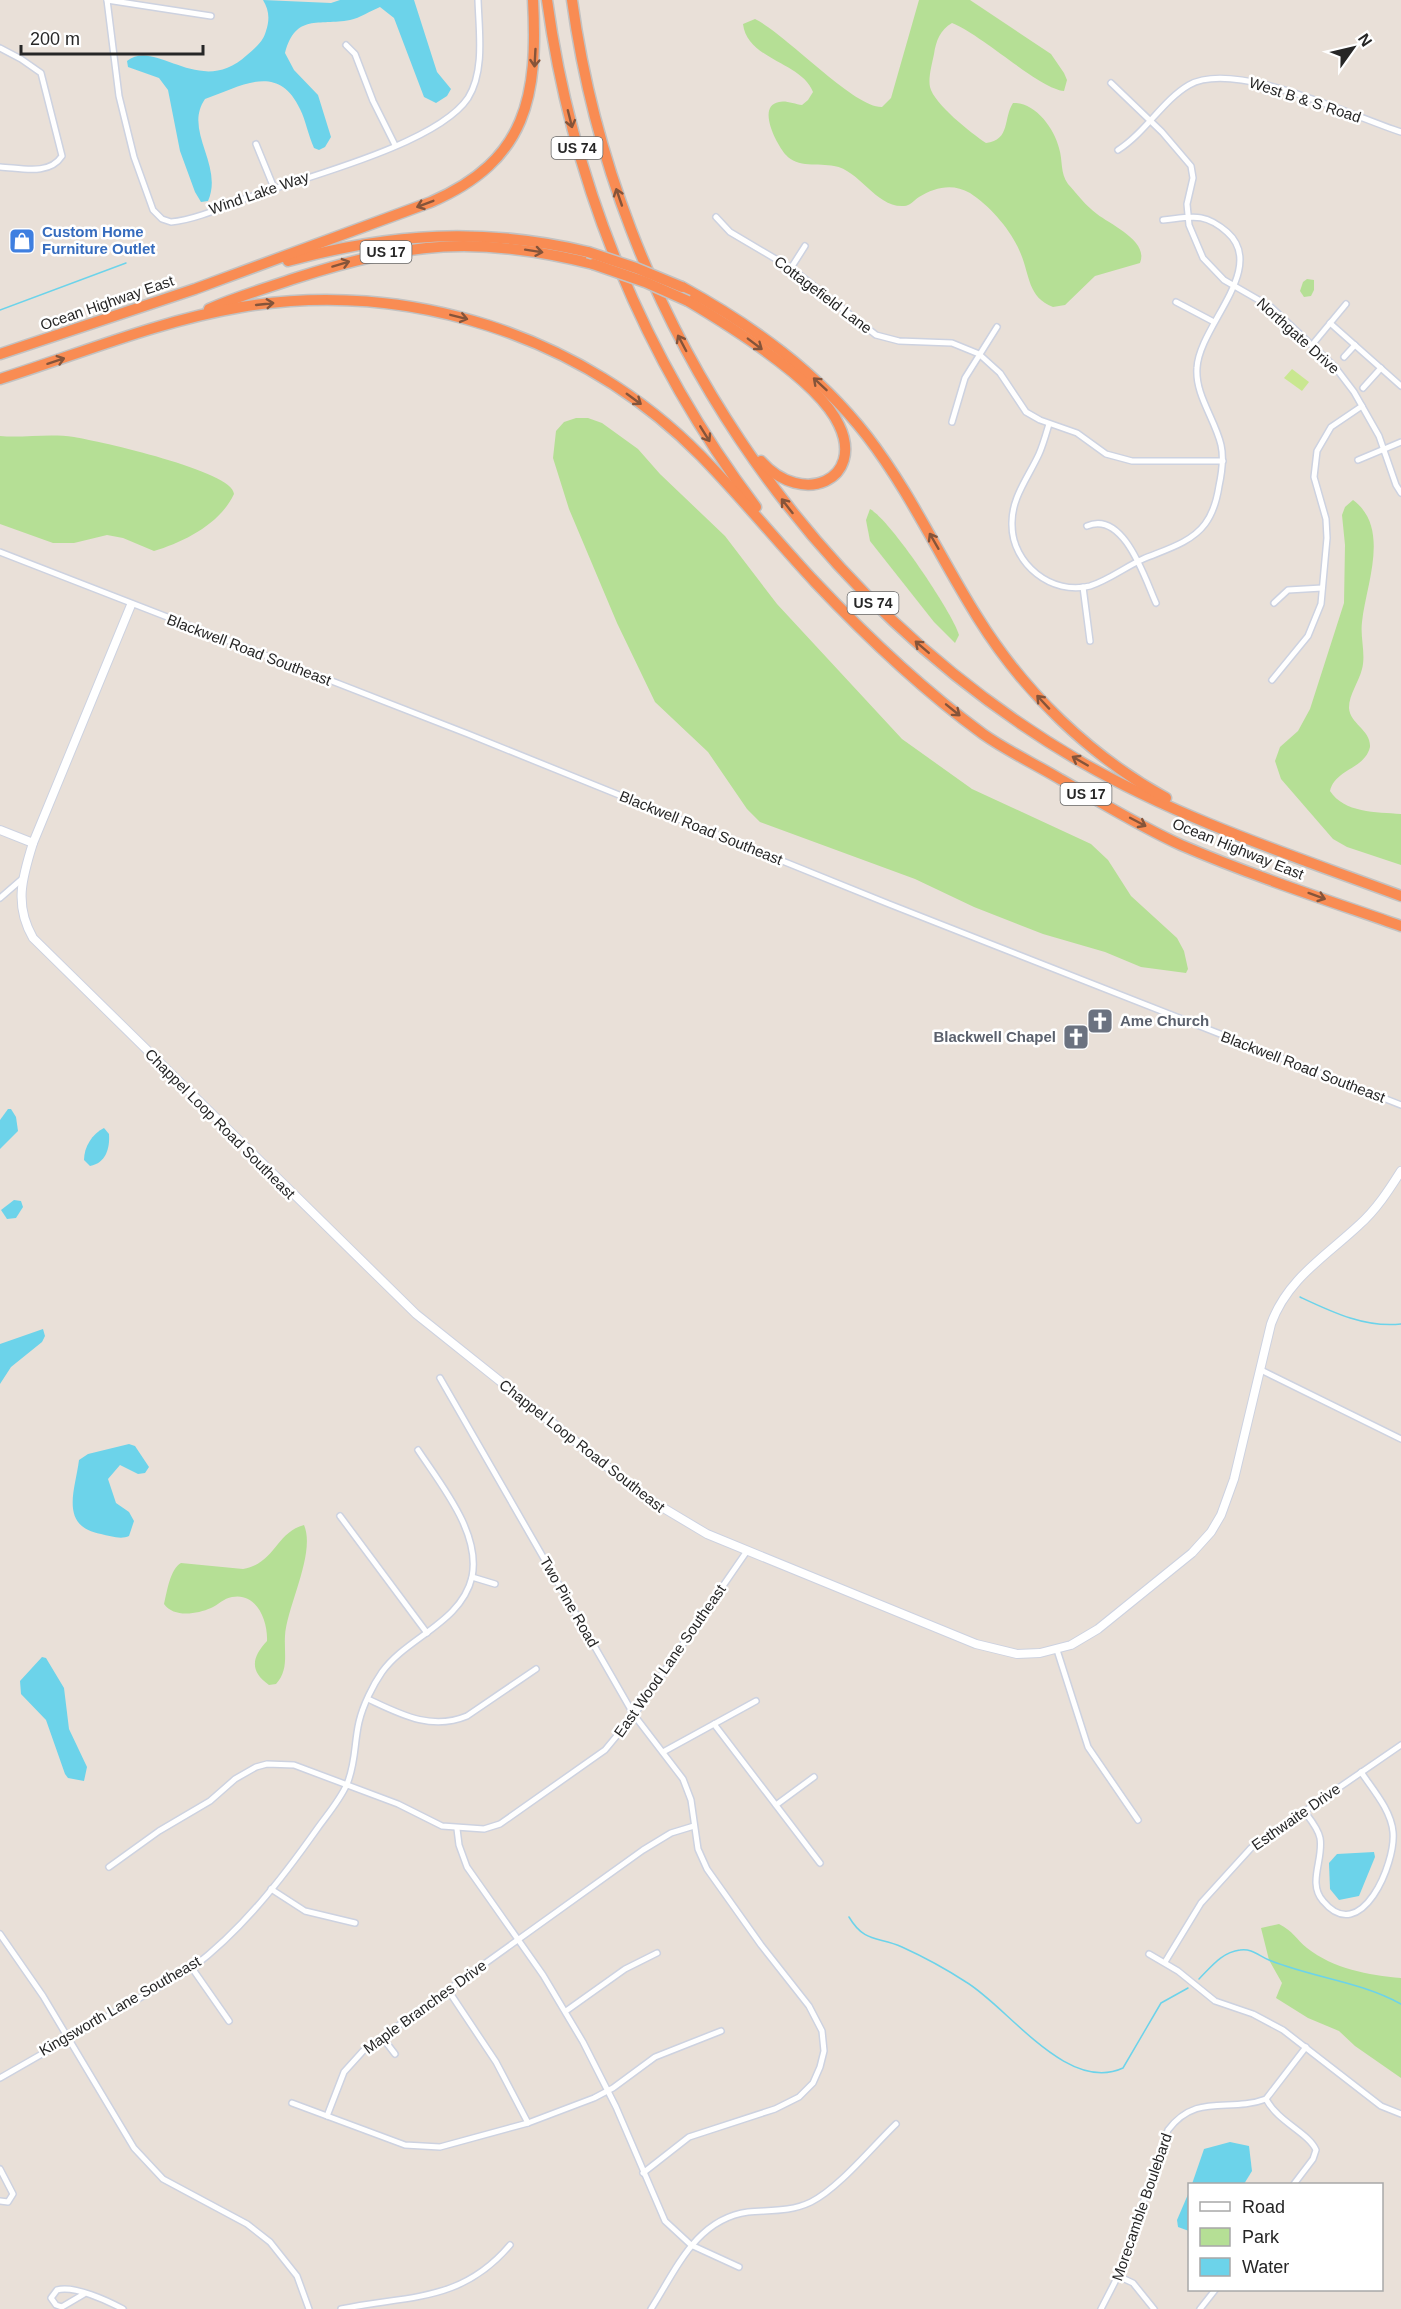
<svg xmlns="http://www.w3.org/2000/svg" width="1401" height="2309" font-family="Arial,sans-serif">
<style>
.green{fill:#b5df95}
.pitch{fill:#c9e790}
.water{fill:#6cd3ea}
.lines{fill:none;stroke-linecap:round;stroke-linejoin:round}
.stream{stroke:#6cd3ea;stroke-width:1.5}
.street-casing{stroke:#cdd2e0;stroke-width:8}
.secondary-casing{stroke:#cdd2e0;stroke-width:10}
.highway-casing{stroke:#c2c2c2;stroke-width:13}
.street{stroke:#fff;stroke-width:5}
.secondary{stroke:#fff;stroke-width:8}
.highway{stroke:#f98c53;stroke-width:10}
.highway-bridge-casing{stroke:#c2c2c2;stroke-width:13;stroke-linecap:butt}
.highway-bridge{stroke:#f98c53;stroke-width:10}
.oneway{stroke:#85543a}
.labels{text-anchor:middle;stroke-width:5;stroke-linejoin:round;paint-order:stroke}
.shield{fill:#fff;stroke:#676767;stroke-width:1.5}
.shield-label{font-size:14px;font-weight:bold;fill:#262626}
.street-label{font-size:15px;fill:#262626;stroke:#fff}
.shop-label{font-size:15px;font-weight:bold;fill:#366cbe;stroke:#fff;text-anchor:start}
.worship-label{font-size:15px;font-weight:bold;fill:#5b616d;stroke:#fff;text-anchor:start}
</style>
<rect width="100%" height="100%" fill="#e9e0d8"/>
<g class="green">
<path d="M919,0H970L1051,54L1064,73L1067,80L1064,91C1038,88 984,36 952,23C940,30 936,41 934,54C932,64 928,78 930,87C934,104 971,133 986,143C1011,140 1003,118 1013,103C1035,102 1054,128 1059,148C1063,161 1060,173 1068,184C1077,194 1086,206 1097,214C1111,225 1149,241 1140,263L1095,276L1065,305L1053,307C1027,297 1030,274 1020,252C1011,230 990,206 970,193C953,183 935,187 919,197C914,200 910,206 904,206C876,208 860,170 834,166C819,163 797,168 786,155C777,145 756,106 779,102C785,100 795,104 802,105L808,100L813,92C802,62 747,60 743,24L755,19C787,35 854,108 882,107L891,98Z"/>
<polygon points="1307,279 1314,280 1314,290 1311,296 1304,297 1300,291 1303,282"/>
<polygon points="576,418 588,418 602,423 638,449 660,474 725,536 777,604 902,739 972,789 1091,844 1108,860 1131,896 1177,938 1184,951 1188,969 1186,973 1141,967 1105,952 1043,934 974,907 915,879 760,822 747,809 708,752 655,702 617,623 569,509 553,458 556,431 564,422"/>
<path d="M0,436C24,438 50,433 74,437C98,441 234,471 234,494C220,524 184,542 154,551L123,538L107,535L74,543H53L0,524Z"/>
<path d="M1353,500C1391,528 1366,584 1362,622C1360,637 1366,654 1362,669C1359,682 1349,694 1349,708C1350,724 1371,730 1370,747C1365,769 1335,769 1330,791C1344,813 1376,812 1401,814V865L1347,847L1333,839L1281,779L1275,761L1280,747L1298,731L1310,709L1344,603L1345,545L1342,515L1345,507Z"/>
<path d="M870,509C891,521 952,612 959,635L955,643L934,622L870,541L866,520Z"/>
<path d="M304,1525C316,1553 287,1606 285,1636C284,1654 289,1670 276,1684L269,1685C249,1671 252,1657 267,1641C268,1621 257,1592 232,1597C224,1598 218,1605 211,1608C197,1614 174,1618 164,1604C167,1592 170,1569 181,1563L243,1569C276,1563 275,1533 304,1525Z"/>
<path d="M1279,1924C1293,1931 1296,1939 1307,1948C1334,1969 1368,1975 1401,1978V2078L1355,2046L1339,2031L1308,2018L1276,1998L1282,1983L1269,1960L1261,1928Z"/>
</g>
<polygon class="pitch" points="1292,369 1309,382 1302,391 1284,378"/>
<g class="water">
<path d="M263,0L331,3L340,0H414L437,72L451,89L447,96L436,103L424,97L394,18L380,7C370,11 360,18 350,20C318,26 296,13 285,53L294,70L318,95L331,137L325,147L319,150L314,148C308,135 306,121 300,109C278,62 242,86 205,99C183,131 224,165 208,201L201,202L195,192L180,151L168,90L159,78L128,67L127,61C156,38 200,99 247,55C256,47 263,42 266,31C270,19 269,10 263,0Z"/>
<polygon points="8,1109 11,1109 16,1117 18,1131 0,1149 0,1120"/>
<path d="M104,1128L109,1134C110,1148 106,1163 90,1166L84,1160C84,1147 92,1134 104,1128Z"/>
<polygon points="14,1200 21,1201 23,1207 16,1218 7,1219 1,1210"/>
<polygon points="43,1329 45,1336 42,1342 11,1367 0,1384 0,1344"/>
<path d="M129,1444L135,1446L149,1467L145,1473L138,1474L120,1465L108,1479L116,1503L129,1512L134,1521L129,1536C121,1540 110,1536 101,1534C59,1526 75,1491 79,1460L88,1454Z"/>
<polygon points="42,1657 46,1658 64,1688 69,1729 87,1767 84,1781 68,1778 65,1774 46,1720 21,1694 20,1681"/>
<polygon points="1374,1852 1375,1857 1359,1896 1339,1900 1330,1889 1329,1863 1337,1854"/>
<polygon points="1230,2142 1249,2146 1252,2171 1244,2184 1192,2184 1204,2149"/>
<polygon points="1189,2192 1189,2231 1178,2227 1177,2220"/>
</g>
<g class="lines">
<g class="stream">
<polyline points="0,310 126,263"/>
<path d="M1300,1297C1332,1312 1365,1328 1401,1324"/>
<path d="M849,1917C865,1944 879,1936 902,1947C924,1957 946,1969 966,1982C1008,2007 1067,2094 1123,2068L1161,2003L1188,1988"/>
<path d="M1199,1979C1211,1967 1222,1952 1240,1950C1252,1948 1259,1956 1269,1960C1313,1978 1359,1981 1401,2004"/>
</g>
<defs>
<g id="street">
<path d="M107,0L119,96L134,157L153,210L162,219L171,222C200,219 231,203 258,194C310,176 438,143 468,98C485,71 479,31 478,0"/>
<polyline points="107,0 211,16"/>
<polyline points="346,45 355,54 373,101 395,145"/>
<path d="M0,48L21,59L41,73L62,156C49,176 21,168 0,167"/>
<polyline points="1111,83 1162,132 1191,166 1193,178 1187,204 1189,225 1203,258 1224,280 1271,307 1335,367 1354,392 1379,436 1396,485 1401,493"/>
<polyline points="256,144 274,188"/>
<path d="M1118,150C1145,133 1163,100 1189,85C1235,59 1351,116 1401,132"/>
<polyline points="716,217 730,232 791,268 876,335 899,341 952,343 979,354 1000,373 1026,412 1040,420 1077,433 1106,454 1132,461 1223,461"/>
<polyline points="791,268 805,246"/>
<polyline points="1176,302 1214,322"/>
<polyline points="1330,323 1401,386"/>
<polyline points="1312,345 1346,304"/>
<polyline points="1344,357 1355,345"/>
<polyline points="1363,388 1381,368"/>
<polyline points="952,422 965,378 997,327"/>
<path d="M1049,424C1046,434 1043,445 1039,454C1028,478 1011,498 1012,525C1012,564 1052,596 1090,586C1109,580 1125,567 1143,559C1164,550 1191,543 1205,524C1214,512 1217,499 1219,486C1222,472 1224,458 1221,445C1215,419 1195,395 1197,368C1199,326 1268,268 1227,232C1204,212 1192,217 1163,220"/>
<polyline points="1358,460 1401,442"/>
<path d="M1087,526C1124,510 1145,579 1156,603"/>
<polyline points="0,552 468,734 889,904 1401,1105"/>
<polyline points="1083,587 1090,641"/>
<polyline points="1274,603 1288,590 1322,588"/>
<polyline points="1272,680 1308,636 1321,604 1327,538 1326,519 1314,477 1317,451 1331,427 1362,406"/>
<polyline points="0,898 22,879"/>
<polyline points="1261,1370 1401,1439"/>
<polyline points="440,1378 634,1715 683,1779 691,1800 698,1849 707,1869 761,1945 809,2006 822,2031 824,2051 820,2067 813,2083 799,2097 775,2109 689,2137 643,2173"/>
<polyline points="340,1516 427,1633"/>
<polyline points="472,1577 495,1584"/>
<polyline points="1057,1650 1088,1747 1138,1820"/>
<path d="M368,1699C400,1714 431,1731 467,1716L536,1669"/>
<polyline points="714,1724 820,1863"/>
<polyline points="663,1752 756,1701"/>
<polyline points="776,1805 814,1777"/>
<path d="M1304,1811C1310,1819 1318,1828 1320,1838C1324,1859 1307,1883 1323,1901C1361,1947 1396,1863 1393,1832C1391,1810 1373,1790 1361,1772"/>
<polyline points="457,1829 459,1845 467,1867 543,1975 583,2042 616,2107 665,2221 691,2245 739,2267"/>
<polyline points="109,1867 159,1831 210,1801 235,1779 256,1767 267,1764 294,1765 398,1804 442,1826 484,1829 500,1824 605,1750 634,1715 747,1551"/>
<polyline points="271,1889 305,1911 355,1923"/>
<polyline points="0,1934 43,1996 134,2148 163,2179 247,2224 270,2242 297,2276 309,2309"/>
<polyline points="1149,1954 1178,1971 1215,2001 1253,2014 1283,2030 1381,2106 1401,2114"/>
<polyline points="1165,1962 1201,1903 1251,1848 1401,1745"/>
<polyline points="192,1968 229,2021"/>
<polyline points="448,1990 496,2062 528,2123"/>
<polyline points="566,2011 625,1969 657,1953"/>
<polyline points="382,2037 395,2054"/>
<path d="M0,2078L192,1968C242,1930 281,1880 317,1829C327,1815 340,1800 347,1784C356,1763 354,1743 359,1722C363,1705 373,1685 382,1672C407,1637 461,1623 472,1577C481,1533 441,1485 418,1450"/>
<path d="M1266,2099C1278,2122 1309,2133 1316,2150L1313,2159L1294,2184"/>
<polyline points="292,2103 405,2145 440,2147 528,2123 594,2098 613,2088 655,2057 721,2031"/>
<polyline points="327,2116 344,2072 363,2051 643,1850 671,1833 694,1826"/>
<polyline points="0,2169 13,2194 8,2202 0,2201"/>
<polyline points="1118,2276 1133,2283 1154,2309"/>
<path d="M84,2294L62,2307L56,2305L51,2298L57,2290C74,2285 108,2301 123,2309"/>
<path d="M341,2309C408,2295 461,2303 510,2245"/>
<path d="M651,2309C676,2270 696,2219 748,2212C771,2210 790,2212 811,2202C839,2188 873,2146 896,2124"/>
<path d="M1101,2309L1118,2276L1168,2130C1197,2092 1229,2113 1266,2099L1306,2047"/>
<polyline points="1200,2309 1215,2290"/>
</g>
<g id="secondary">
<path d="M131,605L33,843C22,878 14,905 33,938L416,1314L645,1497L707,1534L976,1644L1017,1654L1040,1653L1071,1645L1098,1629L1192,1553L1211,1532L1221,1515L1234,1479L1271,1324C1287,1279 1326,1256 1359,1225C1376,1210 1389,1190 1401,1171"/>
<polyline points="0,830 33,843"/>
</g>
<g id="highway">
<path d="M547,0C572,184 644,359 756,507"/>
<path d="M572,0C615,316 807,603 1083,763C1182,820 1294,856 1401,896"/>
<path d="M288,261C391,233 483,227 588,252"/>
<path d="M682,287C753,326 817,372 867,436C911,493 940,558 978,618C1024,692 1090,756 1166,798"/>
<path d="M688,301C730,326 819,381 839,425C865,479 803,508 761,461"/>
<path d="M209,309C238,296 267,288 296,278C408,242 478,235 593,264"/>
<path d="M0,354L195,289L431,202C528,160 538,95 533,0"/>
<path d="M0,379C79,354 158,321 241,307C407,279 582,335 701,456C740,496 776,540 815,582C866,636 923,690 983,734C1007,751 1035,764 1060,779C1099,801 1139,826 1181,845C1253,876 1327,900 1401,926"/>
</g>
</defs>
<use href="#street" class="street-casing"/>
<use href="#secondary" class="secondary-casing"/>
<use href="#highway" class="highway-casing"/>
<use href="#street" class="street"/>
<use href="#secondary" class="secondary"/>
<use href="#highway" class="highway"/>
<defs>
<g id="highway-bridge">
<polyline points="588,252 636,268 682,287"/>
<polyline points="593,264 645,282 688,301"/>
</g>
</defs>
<use href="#highway-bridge" class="highway-bridge-casing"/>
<use href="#highway-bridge" class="highway-bridge"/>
</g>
<defs><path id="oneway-shaft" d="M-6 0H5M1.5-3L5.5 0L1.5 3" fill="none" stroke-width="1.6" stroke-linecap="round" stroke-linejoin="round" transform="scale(1.5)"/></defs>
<g class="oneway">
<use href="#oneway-shaft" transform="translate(535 58) rotate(93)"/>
<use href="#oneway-shaft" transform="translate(570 119) rotate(76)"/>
<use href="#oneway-shaft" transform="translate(619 197) rotate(-109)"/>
<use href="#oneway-shaft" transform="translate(425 204) rotate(159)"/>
<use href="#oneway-shaft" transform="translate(534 251) rotate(9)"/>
<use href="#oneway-shaft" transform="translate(341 264) rotate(-17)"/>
<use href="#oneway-shaft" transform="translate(265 304) rotate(-6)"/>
<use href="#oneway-shaft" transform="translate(459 317) rotate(14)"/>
<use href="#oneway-shaft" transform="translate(682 343) rotate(-118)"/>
<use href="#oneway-shaft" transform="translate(755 344) rotate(37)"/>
<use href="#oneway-shaft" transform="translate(56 361) rotate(-18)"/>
<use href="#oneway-shaft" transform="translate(820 384) rotate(-137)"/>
<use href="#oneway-shaft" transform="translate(634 399) rotate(36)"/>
<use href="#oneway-shaft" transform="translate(705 434) rotate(58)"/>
<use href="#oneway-shaft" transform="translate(787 506) rotate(-128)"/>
<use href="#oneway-shaft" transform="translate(934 541) rotate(-120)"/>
<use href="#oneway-shaft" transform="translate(922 647) rotate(-139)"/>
<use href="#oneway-shaft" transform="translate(1043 702) rotate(-133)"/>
<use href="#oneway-shaft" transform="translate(953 710) rotate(39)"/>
<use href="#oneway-shaft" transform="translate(1080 761) rotate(-150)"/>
<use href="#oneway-shaft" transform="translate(1138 822) rotate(28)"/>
<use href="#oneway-shaft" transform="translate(1317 896) rotate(20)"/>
</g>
<defs>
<symbol id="shop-square" viewBox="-11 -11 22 22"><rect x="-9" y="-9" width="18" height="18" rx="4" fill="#3f7fe0" stroke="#fff"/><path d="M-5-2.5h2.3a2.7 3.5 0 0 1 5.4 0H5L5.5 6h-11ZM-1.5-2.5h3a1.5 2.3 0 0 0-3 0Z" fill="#fff"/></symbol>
<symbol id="church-square" viewBox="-11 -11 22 22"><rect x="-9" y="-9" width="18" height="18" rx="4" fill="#6b7280" stroke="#fff"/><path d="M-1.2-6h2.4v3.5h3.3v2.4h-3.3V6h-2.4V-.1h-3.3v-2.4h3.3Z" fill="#fff"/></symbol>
</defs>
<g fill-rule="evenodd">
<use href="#shop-square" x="7" y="226" width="30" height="30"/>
<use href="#church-square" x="1085" y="1006" width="30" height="30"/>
<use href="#church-square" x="1061" y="1022" width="30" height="30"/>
</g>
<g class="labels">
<g class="shield">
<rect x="551.5" y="137" width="51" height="22" rx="4.5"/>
<rect x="360.5" y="241" width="51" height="22" rx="4.5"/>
<rect x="847.5" y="592" width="51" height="22" rx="4.5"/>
<rect x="1060.5" y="783" width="51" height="22" rx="4.5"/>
</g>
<g class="shield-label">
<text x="577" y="153">US 74</text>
<text x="386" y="257">US 17</text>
<text x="873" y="608">US 74</text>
<text x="1086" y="799">US 17</text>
</g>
<g class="street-label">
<text transform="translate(1305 100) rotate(18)" y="5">West B &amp; S Road</text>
<text transform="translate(259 193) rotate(-19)" y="5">Wind Lake Way</text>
<text transform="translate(823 295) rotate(37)" y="5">Cottagefield Lane</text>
<text transform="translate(107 303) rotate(-19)" y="5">Ocean Highway East</text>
<text transform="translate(1298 336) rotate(42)" y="5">Northgate Drive</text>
<text transform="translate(249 650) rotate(21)" y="5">Blackwell Road Southeast</text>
<text transform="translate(701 828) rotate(22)" y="5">Blackwell Road Southeast</text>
<text transform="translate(1238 849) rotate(22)" y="5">Ocean Highway East</text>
<text transform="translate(1303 1067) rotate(21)" y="5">Blackwell Road Southeast</text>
<text transform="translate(220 1124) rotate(45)" y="5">Chappel Loop Road Southeast</text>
<text transform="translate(582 1446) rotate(38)" y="5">Chappel Loop Road Southeast</text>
<text transform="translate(569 1602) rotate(60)" y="5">Two Pine Road</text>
<text transform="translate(670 1661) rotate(-55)" y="5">East Wood Lane Southeast</text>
<text transform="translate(1296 1817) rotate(-35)" y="5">Esthwaite Drive</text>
<text transform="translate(120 2006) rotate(-30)" y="5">Kingsworth Lane Southeast</text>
<text transform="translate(425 2007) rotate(-36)" y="5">Maple Branches Drive</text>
<text transform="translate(1142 2207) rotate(-71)" y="5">Morecamble Boulebard</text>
</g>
<g class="shop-label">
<text x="42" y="237">Custom Home<tspan x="42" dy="17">Furniture Outlet</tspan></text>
</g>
<g class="worship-label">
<text x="1120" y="1026">Ame Church</text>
<text x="1056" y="1042" text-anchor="end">Blackwell Chapel</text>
</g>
</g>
<rect x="1188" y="2183" width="195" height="108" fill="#ffffff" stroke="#a8a8a8" stroke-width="1.5"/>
<rect x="1200" y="2202" width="30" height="9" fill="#ffffff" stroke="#a8a8a8" stroke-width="1.5"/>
<text x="1242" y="2213" font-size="18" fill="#262626">Road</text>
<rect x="1200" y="2228" width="30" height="18" fill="#b5df95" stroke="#a8a8a8" stroke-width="1.5"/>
<text x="1242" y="2243" font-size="18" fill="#262626">Park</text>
<rect x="1200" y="2258" width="30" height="18" fill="#6cd3ea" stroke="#a8a8a8" stroke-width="1.5"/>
<text x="1242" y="2273" font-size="18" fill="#262626">Water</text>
<g transform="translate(1353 48) rotate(56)" stroke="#ffffff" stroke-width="4.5" paint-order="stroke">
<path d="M0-4.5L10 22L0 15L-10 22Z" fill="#262626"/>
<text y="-9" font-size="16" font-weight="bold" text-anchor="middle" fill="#262626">N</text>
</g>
<path d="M21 45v9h182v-9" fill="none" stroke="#262626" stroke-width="3"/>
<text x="30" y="45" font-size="18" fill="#262626" stroke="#ffffff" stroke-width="4.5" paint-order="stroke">200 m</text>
</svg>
